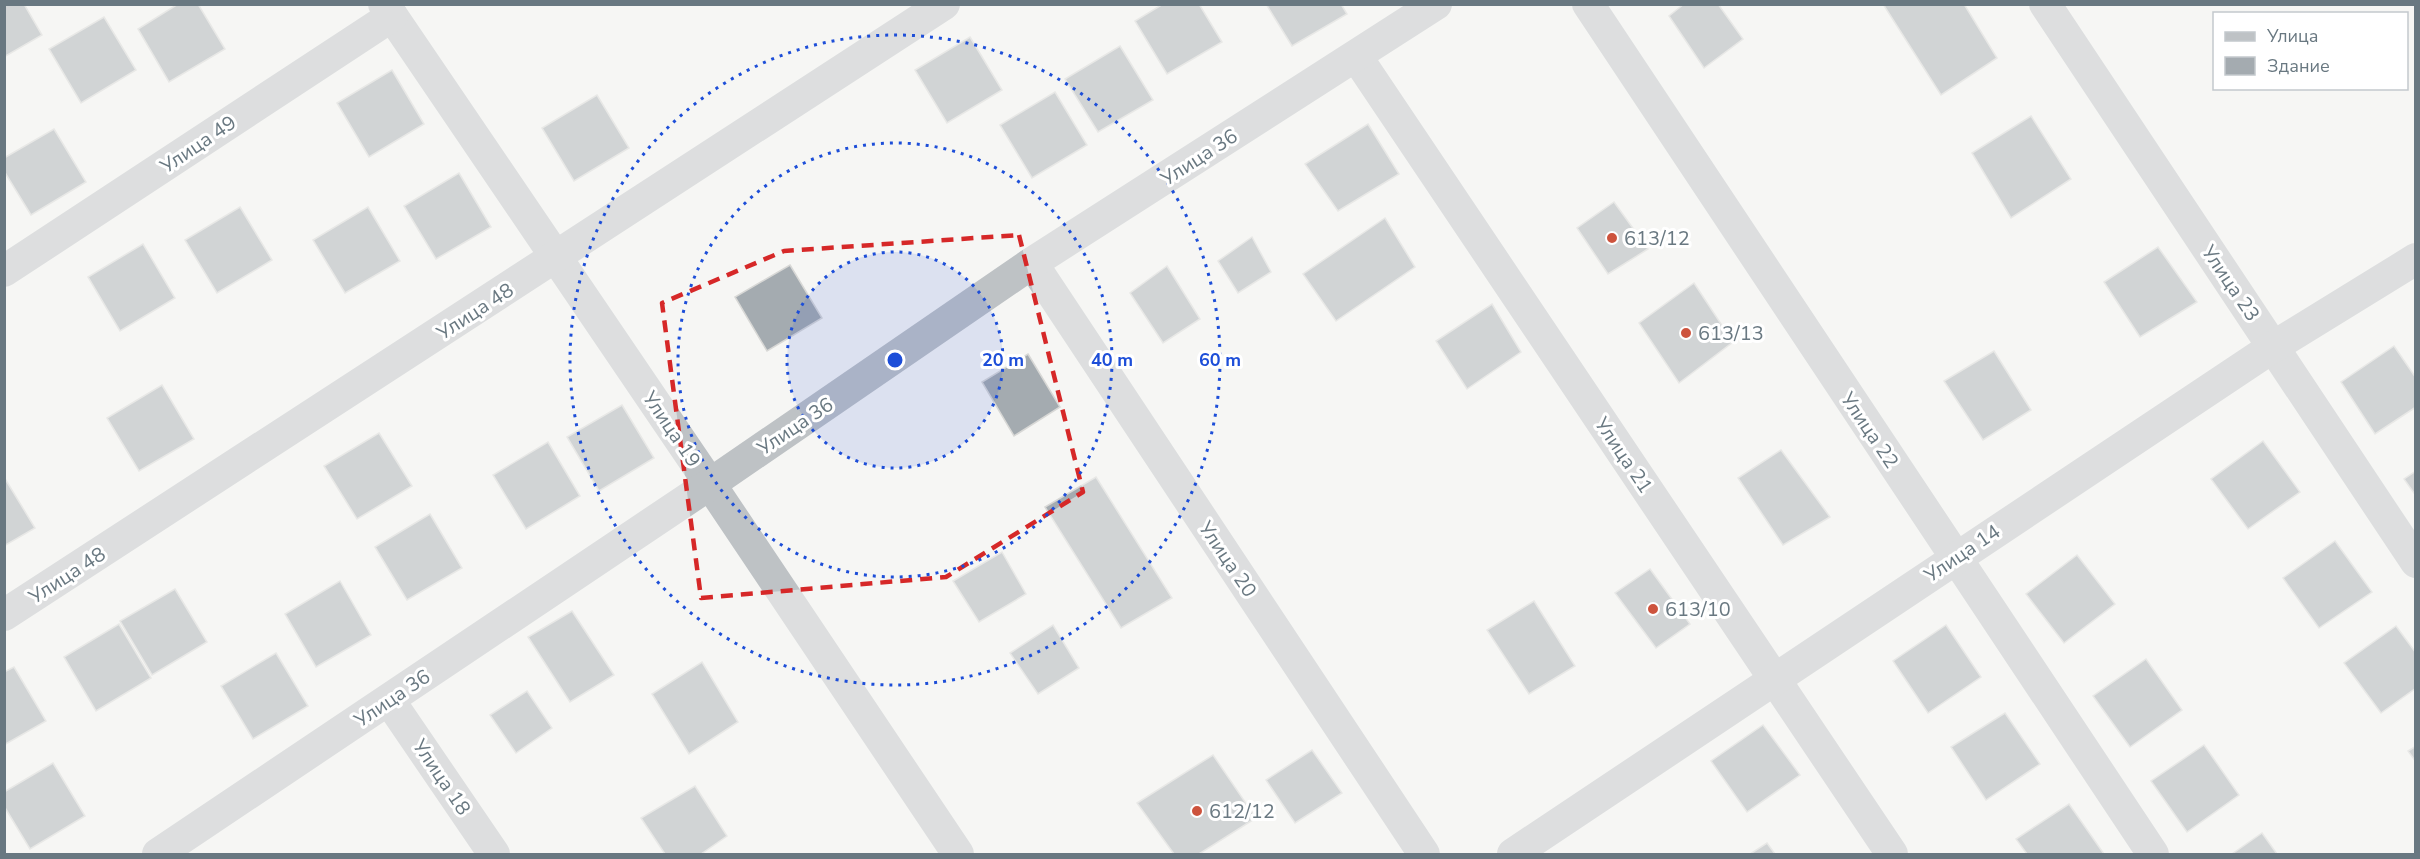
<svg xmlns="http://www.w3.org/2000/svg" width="2420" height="859" font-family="'Nunito Sans',sans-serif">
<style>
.building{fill:#a4abb0;stroke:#d8d8d6;stroke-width:1.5}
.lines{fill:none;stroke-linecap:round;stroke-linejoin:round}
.street{stroke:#bec2c5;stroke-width:32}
.marked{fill:none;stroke:#d62828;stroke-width:4.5;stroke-dasharray:12 8;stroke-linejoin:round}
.ring{fill:none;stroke:#1d4ed8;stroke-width:3;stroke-dasharray:3 6}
.poi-dot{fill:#cd533d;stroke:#fff;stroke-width:2}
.labels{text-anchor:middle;stroke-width:6;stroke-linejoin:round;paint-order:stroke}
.street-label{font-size:20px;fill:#697881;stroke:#fff}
.poi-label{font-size:20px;fill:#697881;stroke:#fff;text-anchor:start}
.centre{fill:#1d4ed8;stroke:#fff;stroke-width:3}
.ring-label{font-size:18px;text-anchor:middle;font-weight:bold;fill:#1d4ed8;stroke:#fff;stroke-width:6;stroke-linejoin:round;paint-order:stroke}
</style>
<rect width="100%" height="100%" fill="#f6f6f4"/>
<g class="building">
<polygon points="4,4 24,4 42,35 4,57"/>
<polygon points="178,4 198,4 225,49 169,82 138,29"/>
<polygon points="1163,4 1199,4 1222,42 1167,74 1135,21"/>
<polygon points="1266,4 1341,4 1347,14 1292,46"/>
<polygon points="1684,4 1718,4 1743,39 1704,68 1669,16"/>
<polygon points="1883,4 1964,4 1997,58 1941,95"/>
<polygon points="104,17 136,70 81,103 49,49"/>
<polygon points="970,37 1002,90 947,123 915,70"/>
<polygon points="1120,46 1153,100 1098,132 1065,79"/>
<polygon points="392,70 424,124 369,157 337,103"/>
<polygon points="1055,92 1087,145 1032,178 1000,125"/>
<polygon points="597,95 629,148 574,181 542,128"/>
<polygon points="2031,116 2071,179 2011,218 1972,153"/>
<polygon points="1368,124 1399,174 1338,211 1305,164"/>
<polygon points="54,129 86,182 31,215 4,171 4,158"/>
<polygon points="459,173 491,227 436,259 404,206"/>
<polygon points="1614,202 1648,249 1608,274 1577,228"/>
<polygon points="240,207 272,260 217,293 185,240"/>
<polygon points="368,207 400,261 345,293 313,240"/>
<polygon points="1385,218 1415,267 1336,321 1303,274"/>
<polygon points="1252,237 1271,272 1238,293 1218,261"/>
<polygon points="143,244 175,298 120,331 88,277"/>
<polygon points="2158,247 2197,302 2140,337 2104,282"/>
<polygon points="790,265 822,318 767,351 735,297"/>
<polygon points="1167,266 1200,319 1163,343 1130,293"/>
<polygon points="1694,283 1733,342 1679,383 1639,323"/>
<polygon points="1492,304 1521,352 1467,389 1436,341"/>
<polygon points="2394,346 2416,378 2416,407 2375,434 2341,382"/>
<polygon points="1994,351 2031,410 1983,440 1944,381"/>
<polygon points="1028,354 1060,407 1014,436 982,382"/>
<polygon points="162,385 194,439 139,471 107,418"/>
<polygon points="622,405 654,458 599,491 567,437"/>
<polygon points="379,433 412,486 357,519 324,466"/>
<polygon points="2263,441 2300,492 2248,529 2211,479"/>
<polygon points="548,442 580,496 526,529 493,475"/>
<polygon points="1781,450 1830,517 1783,545 1738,478"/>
<polygon points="2416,471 2416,496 2404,479"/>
<polygon points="4,477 35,528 4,546"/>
<polygon points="1096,477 1172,598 1121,628 1045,507"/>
<polygon points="430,514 462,568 407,600 375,547"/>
<polygon points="2335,541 2372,592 2319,628 2283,578"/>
<polygon points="1002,552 1026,594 979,622 953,581"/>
<polygon points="2077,555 2115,604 2064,643 2026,594"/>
<polygon points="1650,569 1690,624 1656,648 1615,593"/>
<polygon points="340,581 371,635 316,667 285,614"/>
<polygon points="175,589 207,642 152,675 120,621"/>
<polygon points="1534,601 1575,666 1529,694 1487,630"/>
<polygon points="572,611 614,675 570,702 528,637"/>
<polygon points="119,624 151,678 96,711 64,657"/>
<polygon points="1053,625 1079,668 1038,694 1010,653"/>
<polygon points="1946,625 1981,677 1928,713 1893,661"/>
<polygon points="2396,626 2416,653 2416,688 2381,713 2344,663"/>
<polygon points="276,653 308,706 253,739 221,686"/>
<polygon points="2146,659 2182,710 2130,747 2093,696"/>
<polygon points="702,662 738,722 689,754 652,694"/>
<polygon points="14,667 46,721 4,745 4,672"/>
<polygon points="527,691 552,728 516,753 490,715"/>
<polygon points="2005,713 2040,764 1986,800 1951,747"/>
<polygon points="1763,725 1800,775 1747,812 1711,761"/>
<polygon points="2204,745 2239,795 2187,832 2151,781"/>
<polygon points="2416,746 2416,762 2408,751"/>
<polygon points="1312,750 1342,793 1295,823 1266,780"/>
<polygon points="1213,755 1256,818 1199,854 1174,854 1137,803"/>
<polygon points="53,763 85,816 30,849 4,806 4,792"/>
<polygon points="695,786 727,836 701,854 665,854 641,818"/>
<polygon points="2069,804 2104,854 2027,854 2016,839"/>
<polygon points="2262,833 2277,854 2232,854"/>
<polygon points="1767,843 1775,854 1750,854"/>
</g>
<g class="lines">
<g class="street">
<polyline points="384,4 710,484 958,854"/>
<polyline points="1588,4 2153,854"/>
<polyline points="2045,4 2416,562"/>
<polyline points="1356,56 1892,854"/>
<polyline points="1032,263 1424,854"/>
<polyline points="4,271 392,16"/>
<polyline points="4,615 944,4"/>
<polyline points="389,700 494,854"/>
<polyline points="158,854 710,484 1032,263 1436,4"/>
<polyline points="1513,854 2273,347 2416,259"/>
</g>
</g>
<path d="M0 0H2420V859H0ZM1019,235L1083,492L946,577L701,598L662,303L784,251Z" fill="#f6f6f4" fill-opacity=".55" fill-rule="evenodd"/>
<path class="marked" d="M1019,235L1083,492L946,577L701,598L662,303L784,251Z"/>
<circle cx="895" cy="360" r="108" fill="#1d4ed8" fill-opacity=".12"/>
<g class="ring">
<circle cx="895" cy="360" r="108"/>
<circle cx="895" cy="360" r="217"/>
<circle cx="895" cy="360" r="325"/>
</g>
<g class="poi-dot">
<circle cx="1612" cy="238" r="6"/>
<circle cx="1686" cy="333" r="6"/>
<circle cx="1653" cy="609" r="6"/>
<circle cx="1197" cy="811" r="6"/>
</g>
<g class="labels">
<g class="street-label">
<text transform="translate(198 144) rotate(-34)" y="7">Улица 49</text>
<text transform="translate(1199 157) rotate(-33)" y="7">Улица 36</text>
<text transform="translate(2231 283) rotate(56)" y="7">Улица 23</text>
<text transform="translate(475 311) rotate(-33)" y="7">Улица 48</text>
<text transform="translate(795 426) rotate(-34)" y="7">Улица 36</text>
<text transform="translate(672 429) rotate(56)" y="7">Улица 19</text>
<text transform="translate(1870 430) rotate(56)" y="7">Улица 22</text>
<text transform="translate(1624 455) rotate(56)" y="7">Улица 21</text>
<text transform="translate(1962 553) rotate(-34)" y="7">Улица 14</text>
<text transform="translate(1228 559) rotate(56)" y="7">Улица 20</text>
<text transform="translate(67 575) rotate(-33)" y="7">Улица 48</text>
<text transform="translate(392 698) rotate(-34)" y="7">Улица 36</text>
<text transform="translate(442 777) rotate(56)" y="7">Улица 18</text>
</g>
<g class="poi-label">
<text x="1624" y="245">613/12</text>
<text x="1698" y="340">613/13</text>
<text x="1665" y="616">613/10</text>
<text x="1209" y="818">612/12</text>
</g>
</g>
<circle cx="895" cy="360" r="9" class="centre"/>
<g class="ring-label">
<text x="1003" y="366">20 m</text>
<text x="1112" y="366">40 m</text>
<text x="1220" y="366">60 m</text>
</g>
<rect width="2420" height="859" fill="none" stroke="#697881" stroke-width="12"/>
<rect x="2213" y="12" width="195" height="78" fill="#ffffff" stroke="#c3c9cd" stroke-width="1.5"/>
<rect x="2225" y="32" width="30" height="9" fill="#bec2c5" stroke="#c3c9cd" stroke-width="1.5"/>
<text x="2267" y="42" font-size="18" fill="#697881">Улица</text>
<rect x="2225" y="57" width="30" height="18" fill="#a4abb0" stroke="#c3c9cd" stroke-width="1.5"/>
<text x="2267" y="72" font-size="18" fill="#697881">Здание</text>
</svg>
